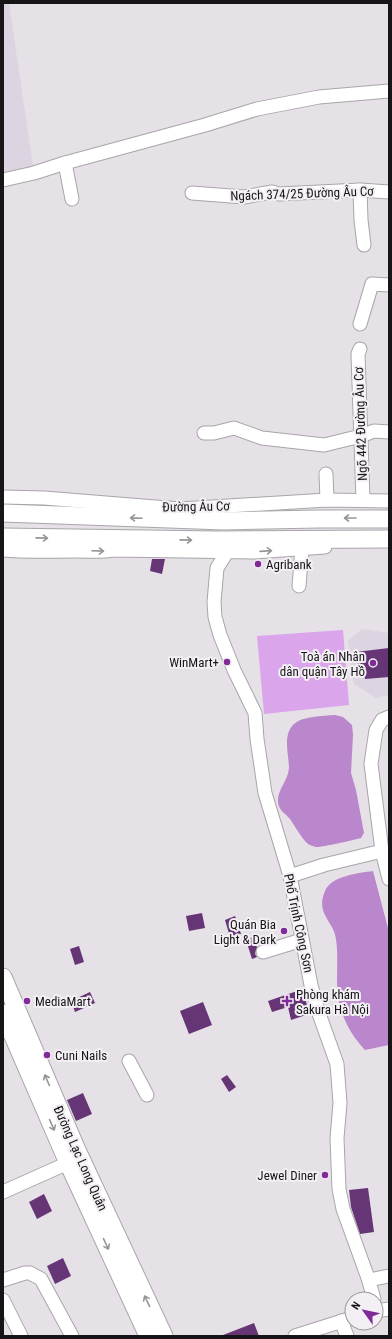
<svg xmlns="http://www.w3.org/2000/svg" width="392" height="1339" font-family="'Roboto Condensed',sans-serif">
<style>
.built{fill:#dcd4e0}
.green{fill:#daa5eb}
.water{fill:#ba86cc}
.building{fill:#663576}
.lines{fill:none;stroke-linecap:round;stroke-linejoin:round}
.minor-casing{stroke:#a9a5aa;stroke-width:15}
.major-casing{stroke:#a9a5aa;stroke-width:19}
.minor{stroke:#fff;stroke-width:13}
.major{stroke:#fff;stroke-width:17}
.oneway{stroke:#979697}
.poi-dot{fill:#802a99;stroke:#f3eff4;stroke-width:1.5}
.labels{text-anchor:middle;stroke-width:4;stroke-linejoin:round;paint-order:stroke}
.street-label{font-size:13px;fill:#171517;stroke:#f3eff4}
.poi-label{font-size:13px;fill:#171517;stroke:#f3eff4;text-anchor:start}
</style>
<rect width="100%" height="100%" fill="#e5e1e7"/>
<g class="built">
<polygon points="3,3 9,3 34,173 3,180"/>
<polygon points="362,629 389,633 389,695 376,698 354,684 348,641"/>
</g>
<polygon class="green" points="343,630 349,705 264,714 257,636"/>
<g class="water">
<path d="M335,715L343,717L352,725L353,735L351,773L356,790L364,833L361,838C354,840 323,847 317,847C315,847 310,845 308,844C302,839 295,826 290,819C285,813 279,811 278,802C277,790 288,781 289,768C289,755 282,735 294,724C303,716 322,716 335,715Z"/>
<path d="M373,871L389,932V1045L365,1050C347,1031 337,1008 337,982C337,968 338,953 336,939C334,921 315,914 325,891C331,876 359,873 373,871Z"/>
</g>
<g class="building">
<polygon points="152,559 165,559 162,574 150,571"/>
<polygon points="389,648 389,677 365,679 364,674 359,675 356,652"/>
<polygon points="202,913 205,928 189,931 186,916"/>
<polygon points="235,916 241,934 230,937 225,920"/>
<polygon points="253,937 257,947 255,954 257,957 252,959 246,940"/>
<polygon points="79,946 84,962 75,965 70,949"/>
<polygon points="303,989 309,1014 291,1020 288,1007 272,1012 268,1001"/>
<polygon points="90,992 95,1003 75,1012 71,1001"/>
<polygon points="203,1002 212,1025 189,1034 180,1011"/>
<polygon points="227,1075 236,1087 229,1092 221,1079"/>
<polygon points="83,1093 92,1114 76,1121 67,1100"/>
<polygon points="368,1188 374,1232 360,1234 351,1207 349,1190"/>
<polygon points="44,1194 52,1211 37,1219 29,1202"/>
<polygon points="63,1258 71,1276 55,1284 47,1266"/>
<polygon points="254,1323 259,1336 223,1336 223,1335"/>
</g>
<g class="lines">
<defs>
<g id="minor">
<polyline points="65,163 72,199"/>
<polyline points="3,180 34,173 65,163 205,125 257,109 319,97 389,91"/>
<polyline points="360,190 361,220 364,245"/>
<polyline points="192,193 244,197 272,192 279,194 360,190 389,192"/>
<polyline points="360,324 372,284 389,285"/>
<polyline points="360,349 358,354 363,500"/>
<polyline points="204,433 214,433 234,428 262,438 324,445 361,436 374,431 389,432"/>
<polyline points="326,474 327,500"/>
<polyline points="3,497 44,498 180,509 327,500 389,501"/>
<path d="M3,550C27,552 51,551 76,551C89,551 101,552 114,550L254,552L325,547"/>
<polyline points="227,552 217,568 214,602 215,617 220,635 234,670 255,713 257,739 265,793 290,876 311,985 318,1011 337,1064 340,1103 337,1138 339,1189 343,1209 368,1278 374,1299"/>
<polyline points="299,586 302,548"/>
<polyline points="389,717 382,720 376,730 371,764 382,851 389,879"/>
<polyline points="290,876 324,865 382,851"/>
<polyline points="263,952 302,940"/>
<polyline points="129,1061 147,1095"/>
<polyline points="3,1192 68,1163"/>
<polyline points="3,1280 25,1273 30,1273 41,1279 72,1336"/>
<polyline points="369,1280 389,1276"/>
<polyline points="3,1300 21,1336"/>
<polyline points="376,1311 389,1309"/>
<polyline points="341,1321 347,1336"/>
<polyline points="295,1336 352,1318"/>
</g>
<g id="major">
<polyline points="3,513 224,521 319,519 389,519"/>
<polyline points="3,537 215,540 389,539"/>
<polyline points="3,977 77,1150 164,1336"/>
<polyline points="3,1013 68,1163 148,1336"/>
</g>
</defs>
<use href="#minor" class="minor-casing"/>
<use href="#major" class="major-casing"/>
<use href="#minor" class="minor"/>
<use href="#major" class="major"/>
</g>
<defs><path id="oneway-shaft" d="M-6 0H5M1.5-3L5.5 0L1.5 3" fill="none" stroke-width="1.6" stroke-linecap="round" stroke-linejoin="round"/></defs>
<g class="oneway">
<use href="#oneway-shaft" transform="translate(136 518) rotate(-178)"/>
<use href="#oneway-shaft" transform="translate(350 518) rotate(180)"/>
<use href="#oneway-shaft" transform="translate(42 538) rotate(1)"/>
<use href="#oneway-shaft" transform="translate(186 540) rotate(1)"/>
<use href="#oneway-shaft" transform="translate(98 551) rotate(2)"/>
<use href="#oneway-shaft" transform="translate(266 551) rotate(-4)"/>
<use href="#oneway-shaft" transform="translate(47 1080) rotate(-113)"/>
<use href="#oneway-shaft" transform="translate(52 1125) rotate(66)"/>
<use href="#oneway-shaft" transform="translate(106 1244) rotate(65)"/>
<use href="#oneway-shaft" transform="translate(147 1301) rotate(-115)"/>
</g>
<g class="poi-dot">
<circle cx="258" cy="564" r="4"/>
<circle cx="227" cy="662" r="4"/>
<circle cx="373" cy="663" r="4"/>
<circle cx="284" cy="931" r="4"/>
<circle cx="27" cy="1001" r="4"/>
<path d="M285 995h4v4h4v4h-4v4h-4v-4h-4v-4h4z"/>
<circle cx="47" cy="1055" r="4"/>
<circle cx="325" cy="1175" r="4"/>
</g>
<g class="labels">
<g class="street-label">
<text transform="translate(302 193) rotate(-2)" y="5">Ngách 374/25 Đường Âu Cơ</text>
<text transform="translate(360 424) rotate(-92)" y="5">Ngõ 442 Đường Âu Cơ</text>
<text transform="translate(196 506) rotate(-1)" y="5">Đường Âu Cơ</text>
<text transform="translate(299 923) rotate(78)" y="5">Phố Trịnh Công Sơn</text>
<text transform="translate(81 1158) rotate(66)" y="5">Đường Lạc Long Quân</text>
</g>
<g class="poi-label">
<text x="266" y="569">Agribank</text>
<text x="365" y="661" text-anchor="end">Toà án Nhân<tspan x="365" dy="15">dân quận Tây Hồ</tspan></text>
<text x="219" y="667" text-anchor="end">WinMart+</text>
<text x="276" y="929" text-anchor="end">Quán Bia<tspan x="276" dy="15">Light &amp; Dark</tspan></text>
<text x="296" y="999">Phòng khám<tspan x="296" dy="15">Sakura Hà Nội</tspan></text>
<text x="35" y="1006">MediaMart</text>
<text x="55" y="1060">Cuni Nails</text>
<text x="317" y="1180" text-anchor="end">Jewel Diner</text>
</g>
</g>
<rect width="392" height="1339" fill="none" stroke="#171517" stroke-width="8"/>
<g transform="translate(364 1311) rotate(303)"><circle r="19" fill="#f3eff4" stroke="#9b989c"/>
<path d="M0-3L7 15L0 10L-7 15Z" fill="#802a99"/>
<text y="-6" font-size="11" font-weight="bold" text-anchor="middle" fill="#171517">N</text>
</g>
</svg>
